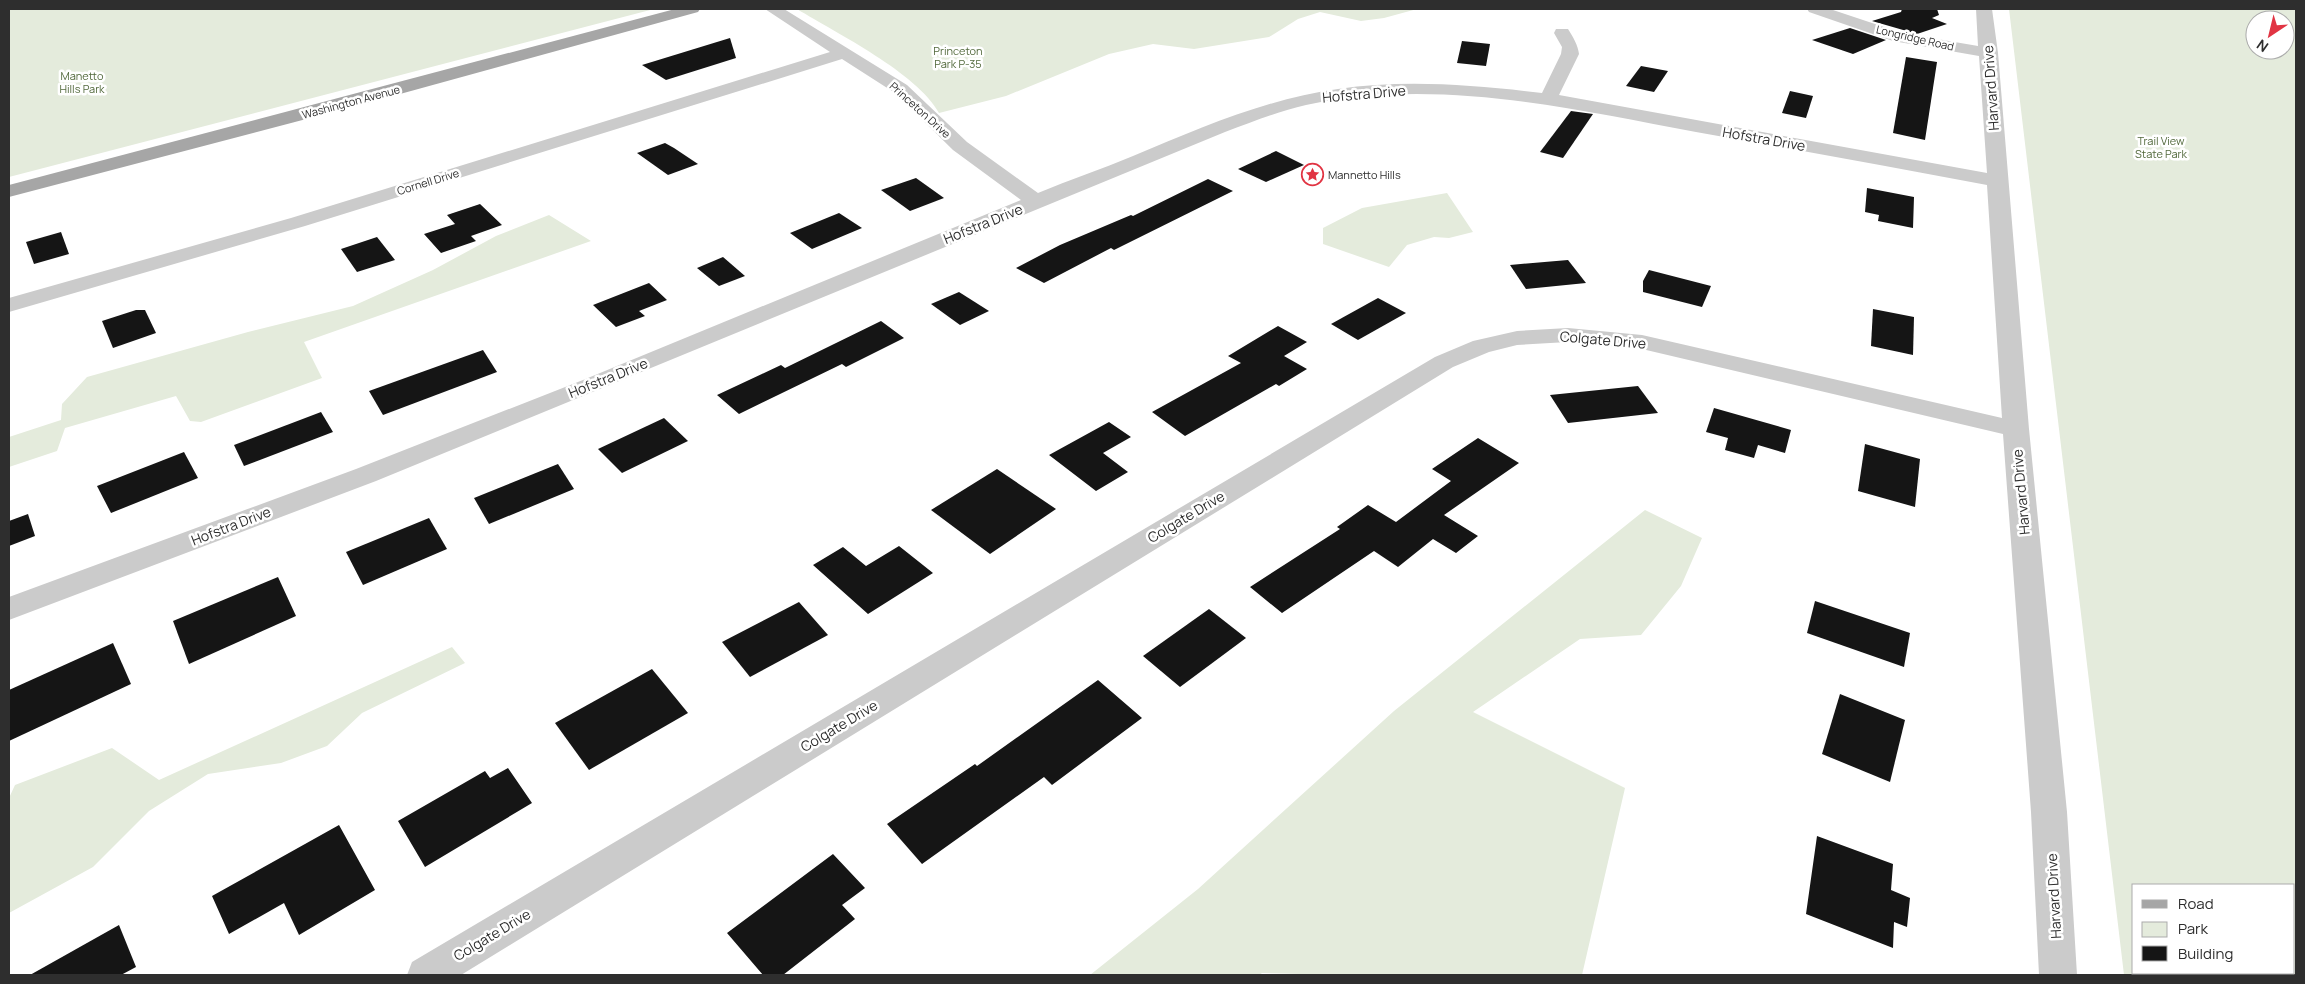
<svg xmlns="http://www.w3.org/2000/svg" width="2305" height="984" font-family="Manrope,sans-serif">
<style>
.green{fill:#e4ebdc;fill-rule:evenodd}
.building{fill:#151515}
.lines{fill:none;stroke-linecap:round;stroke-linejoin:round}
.minor{fill:#cbcbcb;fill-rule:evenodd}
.major{fill:#a6a6a6;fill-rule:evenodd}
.labels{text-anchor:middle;stroke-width:5;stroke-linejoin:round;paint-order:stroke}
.far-street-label{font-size:11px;fill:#2e2e2e;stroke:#fff}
.far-park-label{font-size:11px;fill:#52693c;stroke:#fff}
.far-poi-label{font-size:11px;fill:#2e2e2e;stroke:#fff;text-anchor:start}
.street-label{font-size:14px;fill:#2e2e2e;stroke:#fff}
</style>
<rect width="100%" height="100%" fill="#fff"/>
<g class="green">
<polygon points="9,9 654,9 9,177"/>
<path d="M797,9H1417L1384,18L1361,21L1320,12L1298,19L1269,37L1194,49L1153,44L1109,54L1006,96L939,113C917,73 838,34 797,9Z"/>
<path d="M2009,9H2296V975H2124ZM2255,20H2285V50H2255ZM2294,885V973H2134V885Z"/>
<polygon points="1447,193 1473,232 1449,238 1434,237 1407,245 1389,267 1323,244 1323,228 1362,208"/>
<polygon points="549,215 591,241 304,342 322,378 201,422 190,421 176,396 65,428 57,451 9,467 9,437 61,420 62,404 87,377 248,332 353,306 433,270 496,236"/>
<polygon points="1645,510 1702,538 1681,586 1641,635 1580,639 1473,712 1625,788 1582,975 1337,975 1262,973 1259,975 1090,975 1198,889 1394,711"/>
<polygon points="452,647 465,663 362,713 327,746 281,763 208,774 149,811 93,867 9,913 9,798 15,785 112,748 159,780"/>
</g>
<g class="building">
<polygon points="1902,9 1937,9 1939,15 1932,18 1947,24 1917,34 1872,21 1901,12"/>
<polygon points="1850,28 1886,40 1853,54 1812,40"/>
<polygon points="730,38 736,58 666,80 642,65"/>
<polygon points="1462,41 1490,44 1486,66 1457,63"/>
<polygon points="1906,57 1937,62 1925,140 1893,133"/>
<polygon points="1641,66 1668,71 1654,92 1626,86"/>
<polygon points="1790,91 1813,96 1806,118 1782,113"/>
<polygon points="1571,111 1593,114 1563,158 1540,152"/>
<polygon points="665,143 674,148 698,164 668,175 637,153"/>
<polygon points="1276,151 1304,165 1266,182 1238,169"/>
<polygon points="916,178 944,198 910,211 881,190"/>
<polygon points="1208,179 1233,191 1114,250 1111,248 1044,283 1016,268 1060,245 1131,215 1133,216"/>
<polygon points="1867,188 1914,197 1913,228 1878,221 1879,215 1865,212"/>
<polygon points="480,204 502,225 471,236 476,241 441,253 424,234 455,224 447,215"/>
<polygon points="839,213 862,228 812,249 790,233"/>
<polygon points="61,232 69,254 34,264 26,242"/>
<polygon points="377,237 395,260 357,272 341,249"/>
<polygon points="723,257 745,276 719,286 697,268"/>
<polygon points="1568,260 1586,283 1526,289 1510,265"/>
<polygon points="1649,270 1711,286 1702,307 1643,292 1643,281"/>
<polygon points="649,283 667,300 639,311 645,316 616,327 593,305"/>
<polygon points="959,292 989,311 960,325 931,304"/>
<polygon points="1378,298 1406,313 1358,340 1331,324"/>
<polygon points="1873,309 1914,317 1913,355 1871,346"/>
<polygon points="136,310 145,310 156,333 113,348 102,321"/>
<polygon points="881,321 904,338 846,367 842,364 739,414 717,395 781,365 785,368"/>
<polygon points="1278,326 1307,342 1284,356 1307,369 1279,386 1276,384 1185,436 1152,412 1241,363 1228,356"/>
<polygon points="483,350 497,372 383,415 369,391"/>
<polygon points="1638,386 1658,413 1568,423 1550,395"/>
<polygon points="1714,408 1791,430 1785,453 1758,445 1754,458 1725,450 1728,438 1706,432"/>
<polygon points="321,412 333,432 244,466 234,445"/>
<polygon points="664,418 688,441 622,473 598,449"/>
<polygon points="1109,422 1131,437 1103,453 1128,472 1096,491 1049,455"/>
<polygon points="1478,438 1519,463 1444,515 1478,536 1456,553 1433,539 1398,567 1374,551 1282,613 1250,587 1340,529 1337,527 1368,505 1396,522 1451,481 1432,469"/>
<polygon points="1865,444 1920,459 1915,507 1858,491"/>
<polygon points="184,452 198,478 111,513 97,486"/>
<polygon points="558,464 574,489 489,524 474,498"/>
<polygon points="997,469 1056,509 990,554 931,510"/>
<polygon points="28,514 35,536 9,546 9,521"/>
<polygon points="429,518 447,549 363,585 346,552"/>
<polygon points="899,546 933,573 868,614 813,565 843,547 866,566"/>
<polygon points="278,577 296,616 189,664 173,621"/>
<polygon points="1815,601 1910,633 1904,667 1807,633"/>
<polygon points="799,602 828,635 750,677 722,642"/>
<polygon points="1209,609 1246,638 1180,687 1143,656"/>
<polygon points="113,643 131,684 9,741 9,690"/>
<polygon points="652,669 688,713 589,770 555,723"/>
<polygon points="1098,680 1142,718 1052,785 1044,777 922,864 887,824 975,764 977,766"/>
<polygon points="1840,694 1905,720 1890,782 1822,754"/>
<polygon points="508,768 532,803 425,867 398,821 485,771 490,778"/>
<polygon points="339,825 375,890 299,935 284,903 229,934 212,896"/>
<polygon points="1817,836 1893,864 1891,890 1910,898 1907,927 1894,922 1893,948 1806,914"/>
<polygon points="833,854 865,888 842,905 855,919 783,975 763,975 727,933"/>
<polygon points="119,925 136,967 121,975 30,975"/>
</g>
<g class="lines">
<path class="minor" d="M765,9H784L907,85L967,142L1038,193C1069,180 1102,169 1133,156C1200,128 1266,99 1338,89C1405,79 1475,85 1542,93L1561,54L1562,47L1554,33L1556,29H1568C1573,37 1578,45 1579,54L1559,95L1987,173L1979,56L1893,41L1809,12L1807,9H1830L1902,33L1978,46L1976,9H1992L1998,53L2029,429L2067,812L2077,975H2039L2031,812L2003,434L1642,349L1568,342L1517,345L1489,352L1453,367L461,975H407L412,962L1435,357L1473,341L1517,331L1568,328L1642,335L2002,418L1987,185C1890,167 1793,149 1696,132C1569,108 1436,77 1306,105C1279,111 1252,122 1225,132L376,481L9,620V597L356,469L583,380L1021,200L953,150L895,93L842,59L305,226L9,312V298L291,218L830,52Z"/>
<polygon class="major" points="675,9 700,9 698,12 371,102 9,197 9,185"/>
</g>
<defs>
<symbol id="sight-ring" viewBox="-11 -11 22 22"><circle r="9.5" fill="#fff" stroke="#e13443" stroke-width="1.5"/><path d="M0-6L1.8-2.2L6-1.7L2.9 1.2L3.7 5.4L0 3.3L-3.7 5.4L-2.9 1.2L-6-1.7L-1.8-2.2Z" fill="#e13443"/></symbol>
</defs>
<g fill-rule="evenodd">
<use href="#sight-ring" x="1300" y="162" width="25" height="25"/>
</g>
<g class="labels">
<g class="far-street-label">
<text transform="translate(1915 38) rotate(13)" y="4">Longridge Road</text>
<text transform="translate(351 102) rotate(-15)" y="4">Washington Avenue</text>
<text transform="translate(920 110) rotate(42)" y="4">Princeton Drive</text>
<text transform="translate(428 182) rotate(-17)" y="4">Cornell Drive</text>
</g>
<g class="far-park-label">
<text x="958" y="55">Princeton<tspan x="958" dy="13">Park P-35</tspan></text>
<text x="82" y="80">Manetto<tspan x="82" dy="13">Hills Park</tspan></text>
<text x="2161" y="145">Trail View<tspan x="2161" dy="13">State Park</tspan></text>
</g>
<g class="far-poi-label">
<text x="1328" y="179">Mannetto Hills</text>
</g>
<g class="street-label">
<text transform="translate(1991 88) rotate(-94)" y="5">Harvard Drive</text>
<text transform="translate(1364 94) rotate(-5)" y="5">Hofstra Drive</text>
<text transform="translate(1764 139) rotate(10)" y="5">Hofstra Drive</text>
<text transform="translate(983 224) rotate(-22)" y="5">Hofstra Drive</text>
<text transform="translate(1603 340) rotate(5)" y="5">Colgate Drive</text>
<text transform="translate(608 378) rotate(-22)" y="5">Hofstra Drive</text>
<text transform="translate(2021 492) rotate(-95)" y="5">Harvard Drive</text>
<text transform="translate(1186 517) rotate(-31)" y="5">Colgate Drive</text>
<text transform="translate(231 526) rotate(-21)" y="5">Hofstra Drive</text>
<text transform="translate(839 726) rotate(-31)" y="5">Colgate Drive</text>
<text transform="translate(2054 896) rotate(-93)" y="5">Harvard Drive</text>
<text transform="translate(492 935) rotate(-31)" y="5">Colgate Drive</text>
</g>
</g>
<rect width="2305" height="984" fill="none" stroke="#2e2e2e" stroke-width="20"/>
<rect x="2132" y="884" width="162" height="90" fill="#ffffff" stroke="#ababab"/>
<rect x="2142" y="900" width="25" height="8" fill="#a6a6a6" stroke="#ababab"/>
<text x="2178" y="909" font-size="15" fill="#2e2e2e">Road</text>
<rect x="2142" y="922" width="25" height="15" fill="#e4ebdc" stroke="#ababab"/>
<text x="2178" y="934" font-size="15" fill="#2e2e2e">Park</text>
<rect x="2142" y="946" width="25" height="15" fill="#151515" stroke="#ababab"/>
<text x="2178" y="959" font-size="15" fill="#2e2e2e">Building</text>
<g transform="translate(2270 35) rotate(215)"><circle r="24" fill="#ffffff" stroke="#ababab"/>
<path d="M0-4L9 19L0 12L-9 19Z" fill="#e13443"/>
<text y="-8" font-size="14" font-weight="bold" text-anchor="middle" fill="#2e2e2e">N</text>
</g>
</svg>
